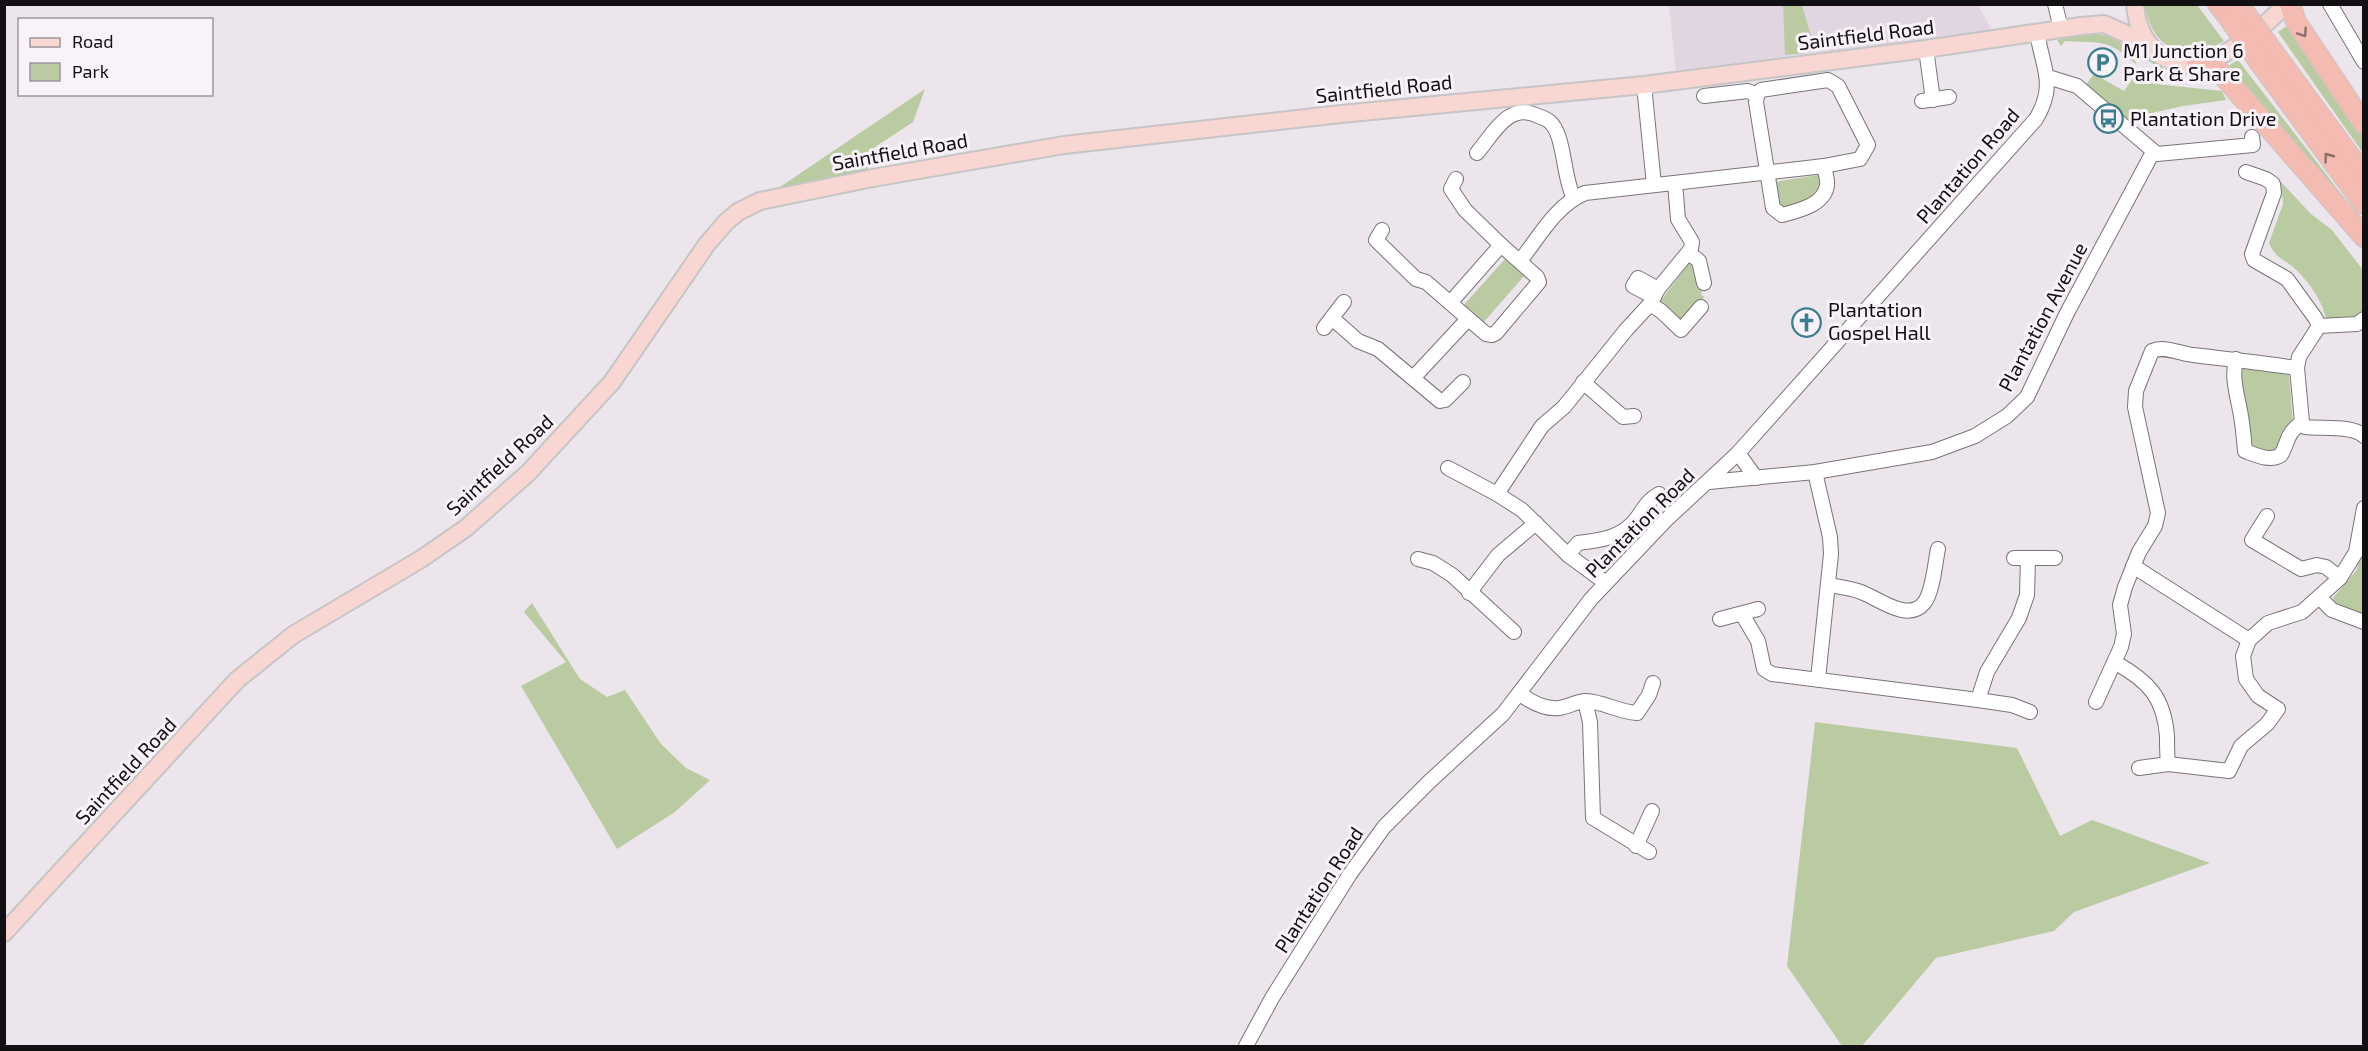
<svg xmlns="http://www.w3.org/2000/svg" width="2368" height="1051" font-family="'Exo 2',sans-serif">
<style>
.built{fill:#e1d5e1}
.green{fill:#bacba1}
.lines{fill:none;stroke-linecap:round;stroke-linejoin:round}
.minor-casing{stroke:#7a747a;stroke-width:16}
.major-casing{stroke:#c6c5c6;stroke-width:20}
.highway-casing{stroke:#c6c5c6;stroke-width:22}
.minor{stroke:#fff;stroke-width:14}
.major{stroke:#f8d6d1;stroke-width:16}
.highway{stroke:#f4bbb2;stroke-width:20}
.highway-bridge-casing{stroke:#c6c5c6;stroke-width:22;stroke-linecap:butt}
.highway-bridge{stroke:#f4bbb2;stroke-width:20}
.oneway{stroke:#8e6e6a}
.labels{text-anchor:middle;stroke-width:6;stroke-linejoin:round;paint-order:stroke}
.street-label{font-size:20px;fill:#120f12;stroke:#f9f2f9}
.poi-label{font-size:20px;fill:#120f12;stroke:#f9f2f9;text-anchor:start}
</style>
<rect width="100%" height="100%" fill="#ece5ec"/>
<polygon class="built" points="1669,5 1978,5 1993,32 1789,56 1676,73"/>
<g class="green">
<polygon points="1783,5 1802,5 1812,39 1812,45 1805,53 1785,55"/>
<path d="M2143,5H2197L2224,41C2192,61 2158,54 2147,15H2141Z"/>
<polygon points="2291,23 2363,135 2363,153 2278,32"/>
<path d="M2088,34C2112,33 2128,43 2137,65C2105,37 2104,44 2065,41L2061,46L2057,40Z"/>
<path d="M2129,39C2157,66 2170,72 2209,72L2207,74C2181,77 2160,72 2140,54C2135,50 2131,46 2129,39Z"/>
<polygon points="2238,60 2363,222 2340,200 2228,66"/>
<polygon points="2094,74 2124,91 2134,77 2156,84 2222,91 2226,100 2183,106 2125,119 2085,86"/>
<polygon points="925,89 913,122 875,147 866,174 780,187"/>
<path d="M1818,175L1821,179V189C1809,201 1796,214 1779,205L1776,183L1780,181Z"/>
<path d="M2281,182L2311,214L2332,230L2363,270V313C2358,317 2335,322 2327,322C2323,301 2308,280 2292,266C2280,257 2276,258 2269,243L2283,204Z"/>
<polygon points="1505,259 1524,276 1483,323 1463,306"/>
<polygon points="1692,259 1703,286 1701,294 1704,297 1701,304 1682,322 1659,303"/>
<polygon points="2241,367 2289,375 2293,424 2283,434 2279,452 2271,453 2252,449 2241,399"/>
<polygon points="2363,549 2363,614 2334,603 2333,598 2356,571"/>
<polygon points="532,603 580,679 607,697 625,690 661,744 686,768 710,780 675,812 617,849 521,686 566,662 524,612"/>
<polygon points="1815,722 2017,748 2060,836 2092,820 2210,863 2074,912 2054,931 1936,958 1862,1046 1842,1046 1787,966"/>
</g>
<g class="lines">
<defs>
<g id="minor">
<polyline points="2055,4 2061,29"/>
<polyline points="2330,4 2364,62"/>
<polyline points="1926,49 1933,100"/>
<polyline points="2048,77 2077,86 2157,154 2253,145 2252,137"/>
<polyline points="1644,85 1654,185"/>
<path d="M1704,96L1748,91L1757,95L1756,102L1773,208L1782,215C1797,211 1825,205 1827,185C1828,180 1825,172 1824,166"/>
<polyline points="1922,101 1949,97"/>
<path d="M1477,153C1493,134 1509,101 1538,116C1541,117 1547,119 1550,122C1565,135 1563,179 1574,198"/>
<path d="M2246,172L2266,179L2273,184L2274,193L2252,254L2254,260L2287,279L2316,319L2319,326L2299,357L2297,368L2302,422L2305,427C2322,429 2352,425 2364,436"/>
<polyline points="1456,179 1451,189 1465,210 1501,245"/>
<polyline points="1382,230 1376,240 1416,279 1426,282 1486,334 1492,335 1496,333 1539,282 1537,277 1501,245 1450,303"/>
<polyline points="1689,253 1699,261 1704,283"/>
<path d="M1520,261C1539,237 1556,205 1585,193L1824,166L1860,159L1868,145L1838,86L1828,80L1761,90L1757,95"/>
<polyline points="1654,297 1633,286 1638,278 1658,289"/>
<polyline points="1650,304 1661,311 1681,330 1701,307"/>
<polyline points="1332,318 1358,341 1378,349 1440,401 1445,400 1463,382"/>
<polyline points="2319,326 2357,324 2364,319"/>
<polyline points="1324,328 1344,302"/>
<path d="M2236,359C2231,379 2238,397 2241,416C2243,428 2244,439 2245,451C2256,455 2270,462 2281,455C2290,438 2285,436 2302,422"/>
<polyline points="1413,378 1468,319"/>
<polyline points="1583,382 1623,417 1634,416"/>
<polyline points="1738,453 1756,478"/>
<polyline points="1448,468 1497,494 1522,510 1568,555 1606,583"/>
<polyline points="1815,472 1830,537 1831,554 1818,679"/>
<polyline points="1709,482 1815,472 1932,452 1975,436 2007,416 2027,397 2067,313 2153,152"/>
<polyline points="1497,494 1542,426 1564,407 1626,330 1650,304 1658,289 1691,249 1692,242 1678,219 1675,183"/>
<polyline points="2267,516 2252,540 2301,569 2317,565 2326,567 2340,578"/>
<path d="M1568,555L1578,543C1602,540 1622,538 1637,518C1644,508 1648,500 1659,494"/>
<polyline points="2014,558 2055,558"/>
<polyline points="1418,559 1433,563 1452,575 1514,632"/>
<polyline points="2133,566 2249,640"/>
<path d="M1829,585C1840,587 1851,588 1861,592C1878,598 1908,623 1924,603C1933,592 1935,563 1938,549"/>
<polyline points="1469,593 1498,555 1536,523"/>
<polyline points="2320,598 2332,610 2364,622"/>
<polyline points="1742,614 1758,641 1764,669 1772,674 1978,700 2012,705 2030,712"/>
<polyline points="1720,619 1758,609"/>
<path d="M2116,663C2148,681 2164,697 2167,736C2167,745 2167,755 2168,764"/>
<path d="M1520,694C1531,702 1545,710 1559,708C1568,707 1577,701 1586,701C1604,702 1619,712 1637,713L1649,695L1653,683"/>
<polyline points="1978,700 1987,672 2019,618 2027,595 2028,558"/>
<polyline points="1585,701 1590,722 1593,818 1649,852"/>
<path d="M2096,702L2121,647L2124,634L2120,605L2125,587L2139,552L2155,526L2158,513L2135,407L2136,391L2152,351C2164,345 2180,354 2193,355C2228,359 2262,363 2297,368"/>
<polyline points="2139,768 2168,764 2229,771 2241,746 2267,724 2278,709 2258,696 2246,679 2243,656 2249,640 2268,623 2302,612 2340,578 2356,552 2364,508"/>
<polyline points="1636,846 1652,811"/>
<path d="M1246,1046L1272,998L1350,874L1384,827L1430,781L1503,714L1591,599L1666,520L1738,453L2036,119C2057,84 2042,67 2037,32"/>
</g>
<g id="major">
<path d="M2135,4C2138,43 2165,73 2206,62C2227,56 2272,21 2285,4"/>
<polyline points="4,933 237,680 293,635 421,559 466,528 528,473 612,382 707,244 726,222 738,212 760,201 873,178 1064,145 1341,114 1644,85 1926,49 2081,26 2104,24 2147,43"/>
</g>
<g id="highway">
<polyline points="2218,4 2229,18"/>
<polyline points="2290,4 2296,22 2364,124"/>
<polyline points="2274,53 2364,175"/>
<polyline points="2197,63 2210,65 2221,73 2364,237"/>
<polyline points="2260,63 2364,204"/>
</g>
</defs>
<use href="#minor" class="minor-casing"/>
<use href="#major" class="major-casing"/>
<use href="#highway" class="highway-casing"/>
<use href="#minor" class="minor"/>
<use href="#major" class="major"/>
<use href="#highway" class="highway"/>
<defs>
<g id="highway-bridge">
<polyline points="2242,9 2274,53"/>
<polyline points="2229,18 2260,63"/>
</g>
</defs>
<use href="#highway-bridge" class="highway-bridge-casing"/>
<use href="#highway-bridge" class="highway-bridge"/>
</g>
<defs><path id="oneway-chevron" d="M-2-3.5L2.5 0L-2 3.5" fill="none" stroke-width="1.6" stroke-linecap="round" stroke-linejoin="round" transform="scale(1.5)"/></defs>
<g class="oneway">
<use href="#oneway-chevron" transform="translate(2303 33) rotate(56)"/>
<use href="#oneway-chevron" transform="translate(2328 157) rotate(-127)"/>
</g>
<defs>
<symbol id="parking-ring" viewBox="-11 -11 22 22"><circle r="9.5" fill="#f9f2f9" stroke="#3b7f8e" stroke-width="1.5"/><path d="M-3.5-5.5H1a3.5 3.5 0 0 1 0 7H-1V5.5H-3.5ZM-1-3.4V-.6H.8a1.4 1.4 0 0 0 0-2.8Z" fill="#3b7f8e"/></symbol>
<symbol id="bus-ring" viewBox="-11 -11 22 22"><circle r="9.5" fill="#f9f2f9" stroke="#3b7f8e" stroke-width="1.5"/><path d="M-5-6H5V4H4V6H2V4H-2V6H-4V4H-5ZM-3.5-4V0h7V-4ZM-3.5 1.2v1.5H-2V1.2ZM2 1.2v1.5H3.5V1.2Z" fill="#3b7f8e"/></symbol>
<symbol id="church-ring" viewBox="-11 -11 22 22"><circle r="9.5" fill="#f9f2f9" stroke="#3b7f8e" stroke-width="1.5"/><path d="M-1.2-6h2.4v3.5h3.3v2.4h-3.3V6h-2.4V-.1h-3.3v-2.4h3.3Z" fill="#3b7f8e"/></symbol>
</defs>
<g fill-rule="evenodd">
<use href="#parking-ring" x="2086" y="46" width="33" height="33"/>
<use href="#bus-ring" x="2092" y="102" width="33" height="33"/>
<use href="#church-ring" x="1790" y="306" width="33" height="33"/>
</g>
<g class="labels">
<g class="street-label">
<text transform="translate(1866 35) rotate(-7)" y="7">Saintfield Road</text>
<text transform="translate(1384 89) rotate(-6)" y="7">Saintfield Road</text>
<text transform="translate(900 152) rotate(-10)" y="7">Saintfield Road</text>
<text transform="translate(1968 166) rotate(-49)" y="7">Plantation Road</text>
<text transform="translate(2043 317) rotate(-62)" y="7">Plantation Avenue</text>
<text transform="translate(500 465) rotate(-43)" y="7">Saintfield Road</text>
<text transform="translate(1640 523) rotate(-45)" y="7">Plantation Road</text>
<text transform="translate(126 771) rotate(-47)" y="7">Saintfield Road</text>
<text transform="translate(1319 890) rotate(-57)" y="7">Plantation Road</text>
</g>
<g class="poi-label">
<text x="2123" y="58">M1 Junction 6<tspan x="2123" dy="23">Park &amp; Share</tspan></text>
<text x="2130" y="126">Plantation Drive</text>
<text x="1828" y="317">Plantation<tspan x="1828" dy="23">Gospel Hall</tspan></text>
</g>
</g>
<rect width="2368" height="1051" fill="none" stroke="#120f12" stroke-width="12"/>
<rect x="18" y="18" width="195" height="78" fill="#f9f2f9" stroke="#9d979d" stroke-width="1.5"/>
<rect x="30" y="38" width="30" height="9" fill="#f8d6d1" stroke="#9d979d" stroke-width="1.5"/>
<text x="72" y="48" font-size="18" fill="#120f12">Road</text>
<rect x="30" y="63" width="30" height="18" fill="#bacba1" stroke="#9d979d" stroke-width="1.5"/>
<text x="72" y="78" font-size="18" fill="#120f12">Park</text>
</svg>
